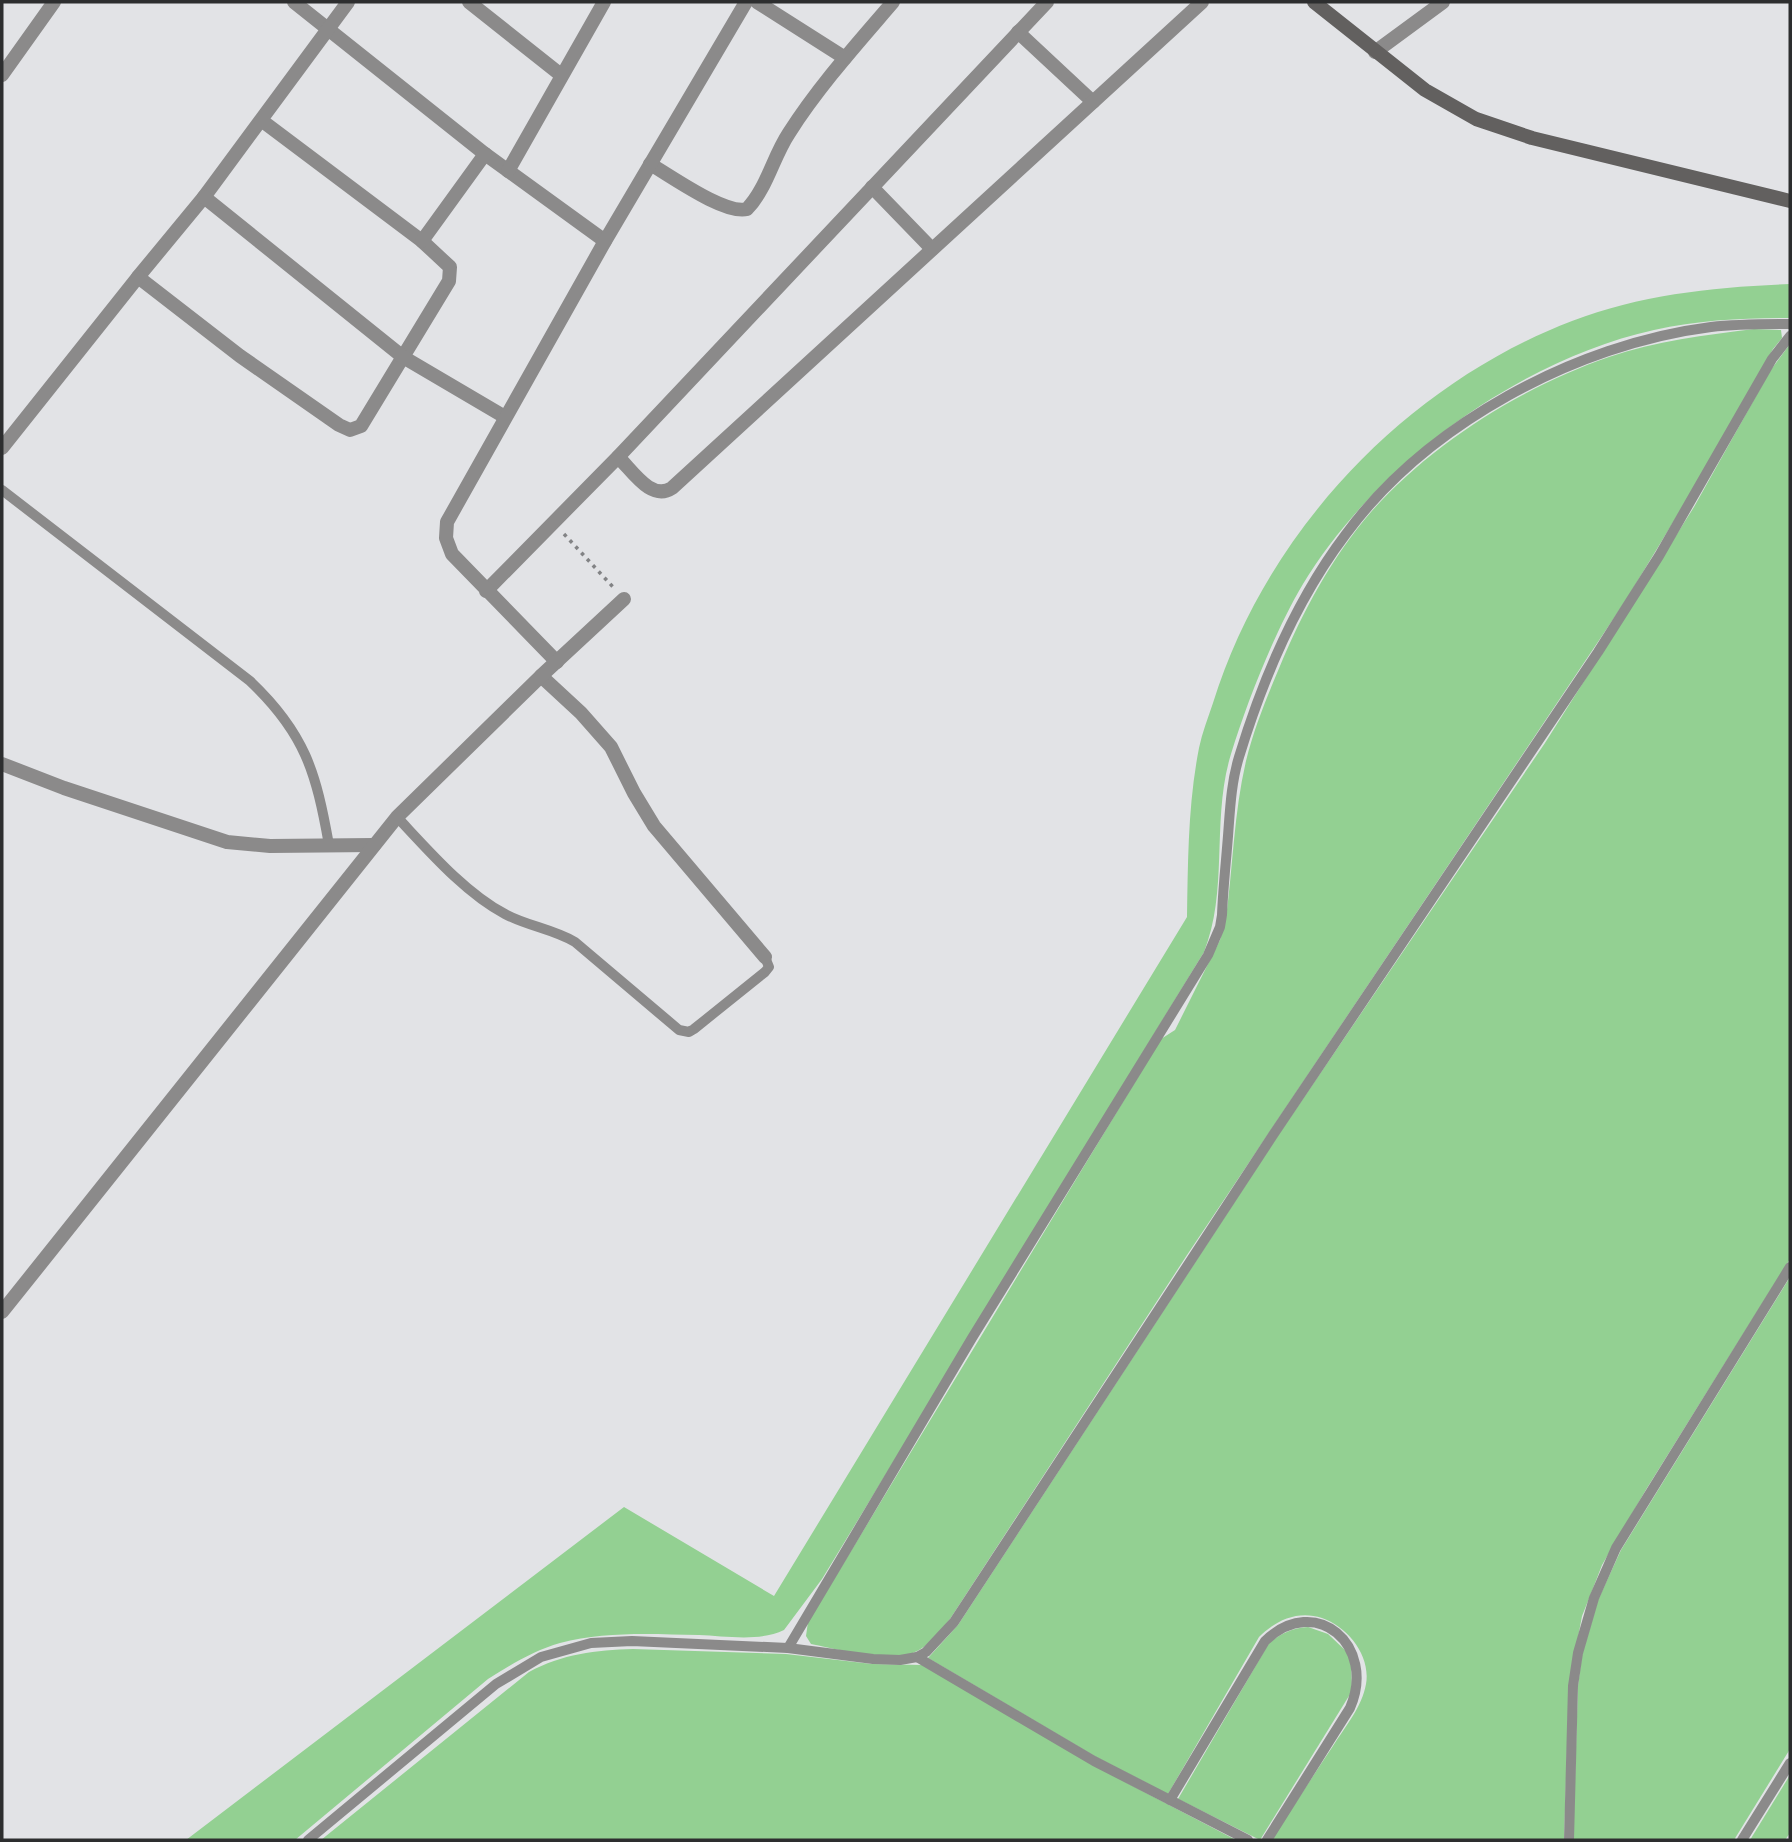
<svg xmlns="http://www.w3.org/2000/svg" width="1792" height="1842" font-family="'DM Sans',sans-serif">
<style>
.green{fill:#93d092}
.lines{fill:none;stroke-linecap:round;stroke-linejoin:round}
.path{stroke:#828385;stroke-width:3.5;stroke-dasharray:3.5 5;stroke-linecap:butt}
.lane{stroke:#8b8a8a;stroke-width:10}
.street{stroke:#8b8a8a;stroke-width:14}
.secondary{stroke:#62605f;stroke-width:14}
</style>
<rect width="100%" height="100%" fill="#e2e3e6"/>
<g class="green">
<path d="M1790,284V318C1744,318 1699,320 1654,330C1518,360 1375,465 1303,584C1275,631 1247,702 1231,754C1211,819 1229,889 1204,952L822,1579L784,1630C760,1642 725,1636 699,1635C652,1634 605,1631 560,1643C535,1650 510,1665 488,1679L295,1840H186L624,1507L774,1596L1187,917C1188,860 1188,804 1199,748C1202,733 1208,718 1213,703C1266,532 1405,385 1572,321C1642,294 1716,287 1790,284Z"/>
<path d="M1754,329L1781,330L1782,338L1773,349L1727,433L1626,600L1187,1255L950,1619C941,1630 932,1643 919,1650C894,1665 838,1649 811,1644L806,1636L808,1622L1161,1039L1175,1030L1220,940L1226,918C1233,866 1234,812 1246,761C1254,728 1267,697 1280,666C1303,611 1332,557 1371,512C1432,443 1522,387 1609,357C1655,341 1706,335 1754,329Z"/>
<path d="M1790,344V1259L1647,1488L1602,1565L1590,1596L1582,1616L1569,1686L1564,1840H1271C1292,1809 1312,1777 1333,1746C1345,1727 1362,1707 1366,1684C1371,1656 1348,1627 1322,1618C1298,1610 1276,1620 1259,1637L1168,1794L1096,1757L928,1658L958,1625L1277,1137L1545,743L1694,507L1770,371Z"/>
<polygon points="1790,1277 1790,1749 1734,1840 1573,1840 1578,1686 1582,1655 1598,1600 1621,1550"/>
<path d="M1308,1627L1328,1634L1346,1651L1351,1660L1352,1691L1260,1840L1178,1799L1269,1643C1282,1633 1292,1628 1308,1627Z"/>
<path d="M633,1649L786,1654L872,1664L922,1665L1129,1784L1236,1840H321L529,1672C562,1654 596,1650 633,1649Z"/>
<polygon points="1790,1775 1790,1833 1785,1840 1750,1840"/>
</g>
<g class="lines">
<polyline class="path" points="564,534 613,587"/>
<g class="lane">
<path d="M2,490L250,681C305,733 316,772 329,845"/>
<path d="M397,817C428,850 465,893 505,914C527,926 553,929 575,942L679,1030L689,1032L694,1029L765,972L769,967L765,957"/>
<path d="M788,1648L972,1338L1208,955L1220,927L1222,915C1223,889 1226,862 1228,836C1230,810 1231,783 1239,757C1263,678 1296,600 1346,534C1427,424 1576,344 1711,327C1737,324 1764,324 1790,324"/>
<polyline points="917,1657 1094,1761 1248,1840"/>
<path d="M1170,1800L1265,1641C1316,1592 1377,1646 1350,1708L1267,1840"/>
<polyline points="308,1840 496,1684 541,1657 591,1643 632,1641 788,1648 873,1659 900,1660 917,1657 926,1652 954,1622 1273,1135 1598,652 1659,556 1772,359 1790,336"/>
<polyline points="1569,1840 1573,1686 1578,1653 1594,1598 1616,1548 1790,1267"/>
<polyline points="1742,1840 1790,1763"/>
</g>
<g class="street">
<polyline points="294,2 485,154 605,241"/>
<polyline points="469,2 561,75"/>
<polyline points="757,2 845,58"/>
<polyline points="1018,32 1093,102"/>
<polyline points="1375,52 1443,2"/>
<polyline points="2,75 54,2"/>
<polyline points="261,120 422,241 450,267 449,281 361,426 350,430 339,425 240,356 138,277 204,197 348,2"/>
<path d="M650,164C671,176 725,215 747,209C767,188 773,157 789,133C819,86 857,44 893,2"/>
<polyline points="508,171 604,2"/>
<polyline points="872,187 932,249"/>
<polyline points="204,197 403,357 505,417"/>
<polyline points="422,241 485,154"/>
<polyline points="2,448 138,277"/>
<path d="M618,457C632,470 651,502 672,488L1202,2"/>
<polyline points="486,591 618,457 1047,2"/>
<polyline points="557,662 452,554 446,538 447,522 605,241 746,2"/>
<polyline points="541,676 581,713 611,747 634,793 654,826 765,957"/>
<polyline points="2,764 64,788 227,842 270,846 374,845"/>
<polyline points="2,1312 397,817 541,676 624,599"/>
</g>
<polyline class="secondary" points="1314,2 1425,90 1476,119 1532,138 1790,201"/>
</g>
<rect width="1792" height="1842" fill="none" stroke="#2d2e2f" stroke-width="7"/>
</svg>
